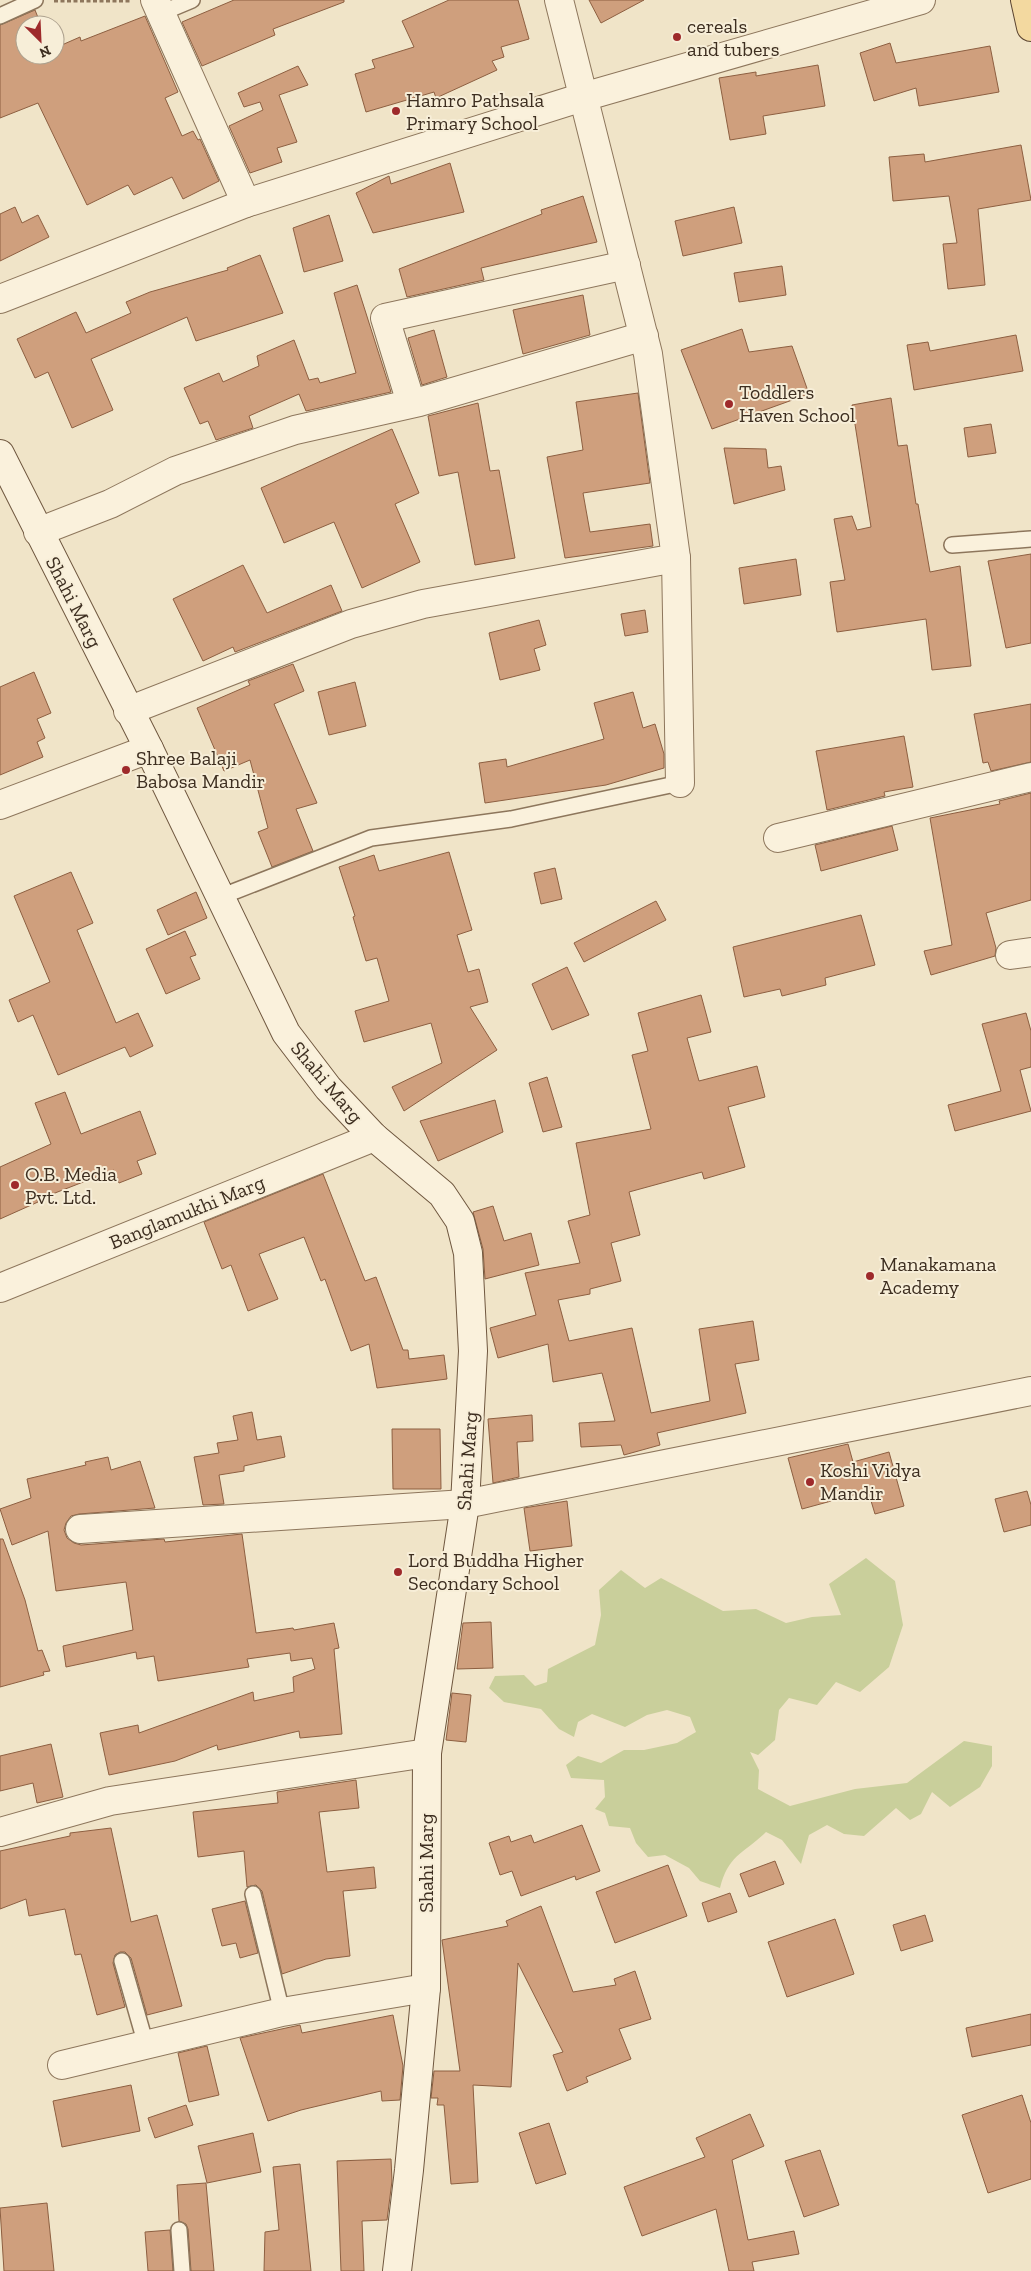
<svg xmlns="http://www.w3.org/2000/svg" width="1031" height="2271" font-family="'Zilla Slab',serif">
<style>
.green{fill:#c9cf9b}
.building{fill:#cf9f7d;stroke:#8d5f41}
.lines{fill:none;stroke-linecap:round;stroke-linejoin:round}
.lane-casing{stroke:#8d765c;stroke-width:18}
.street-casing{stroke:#8d765c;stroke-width:30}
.secondary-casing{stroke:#6f573f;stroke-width:30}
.primary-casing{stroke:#5b4430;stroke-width:30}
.path{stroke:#8d765c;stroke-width:3;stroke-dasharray:4 2.5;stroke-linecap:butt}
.lane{stroke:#faf1dc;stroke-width:15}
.street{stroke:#faf1dc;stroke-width:28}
.secondary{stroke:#faf1dc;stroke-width:28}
.primary{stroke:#f3d9a0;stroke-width:28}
.poi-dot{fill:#9e2a2b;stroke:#f7eed8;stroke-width:2}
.labels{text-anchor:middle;stroke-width:4;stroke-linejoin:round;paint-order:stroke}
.poi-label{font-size:20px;fill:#3d2e20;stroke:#f7eed8;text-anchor:start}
.street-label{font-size:20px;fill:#3d2e20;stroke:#f7eed8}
</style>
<rect width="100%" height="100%" fill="#f0e4c8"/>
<path class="green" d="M866,1558L895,1581L903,1625L889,1667L860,1692L836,1682L817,1705L789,1698L779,1710L775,1740L758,1755L750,1752L759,1770L758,1789L790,1806L855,1789L907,1783L964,1741L992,1746V1766L980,1787L950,1807L932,1792L921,1814L910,1820L896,1808L864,1836L844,1834L827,1825L809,1835L801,1864L782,1840L766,1832C743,1854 728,1855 720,1888L700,1881L689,1868L665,1855L648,1857L636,1843L630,1828L609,1826L605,1813L595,1809L605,1797L604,1780L571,1778L566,1765L578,1756L601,1763L624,1750H644L677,1743L696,1732L690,1717L667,1710L647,1715L625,1727L592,1714L578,1722L574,1737L559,1729L541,1709L504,1702L489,1688L495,1676L524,1675L535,1686L547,1682L548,1669L595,1645L601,1615L599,1590L621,1570L645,1588L661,1578L723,1611L756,1609L786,1623L812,1617L841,1615L829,1584Z"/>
<g class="building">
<polygon points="234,0 344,0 344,2 273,29 275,35 202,66 182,22"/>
<polygon points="449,0 518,0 529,39 501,47 504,57 492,61 497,70 436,98 434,92 366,112 355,74 375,68 372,60 414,47 402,21"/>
<polygon points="589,0 644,0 601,23"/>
<polygon points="35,10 41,25 25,25 25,55 55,55 55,48 80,37 81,41 145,16 178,92 165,98 182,136 193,131 198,140 200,139 219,181 183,199 172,177 134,195 128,185 87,205 38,103 0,118 0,25"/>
<polygon points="890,43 896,63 990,46 999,92 919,106 916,88 874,101 860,53"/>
<polygon points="818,65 825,106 763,116 766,134 730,140 719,78 756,72 756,76"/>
<polygon points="298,66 308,85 279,95 297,142 277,148 282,162 250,173 229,126 263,110 260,102 244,107 238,93"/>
<polygon points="1021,145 1031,200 978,209 985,285 948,289 943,244 957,243 949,196 893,201 889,157 924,154 925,162"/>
<polygon points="450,163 464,212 373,233 356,193 389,176 391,184"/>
<polygon points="583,196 597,242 481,268 484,280 407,297 399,269 542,214 541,210"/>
<polygon points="15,207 22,223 38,215 49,237 0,261 0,214"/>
<polygon points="734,207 742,243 683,256 675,221"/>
<polygon points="329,215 343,261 304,272 293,228"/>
<polygon points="260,255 283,313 196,341 187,317 91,359 113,410 72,428 48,372 35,378 17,339 76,312 86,333 131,313 126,302 150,292 228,270 227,268"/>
<polygon points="782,266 786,295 739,302 734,273"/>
<polygon points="357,285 391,392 306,411 299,394 249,416 253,428 216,440 208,421 200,424 184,388 219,373 223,382 259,366 257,356 294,340 309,380 318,378 320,383 356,373 334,293"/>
<polygon points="583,295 590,335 523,354 513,310"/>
<polygon points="742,329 749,352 792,346 809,394 712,429 681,350"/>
<polygon points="434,330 447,377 422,385 408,338"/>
<polygon points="1016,335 1023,371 914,390 907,345 928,342 930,351"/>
<polygon points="638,393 650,483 583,493 590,532 650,524 653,546 565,558 547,457 583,450 576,402"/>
<polygon points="891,398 898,446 907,445 916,504 918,504 930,572 960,566 971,666 932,670 926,619 837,632 830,582 845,580 834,519 852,516 857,530 871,527 852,405"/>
<polygon points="478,403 490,471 499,470 515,558 475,565 458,472 439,476 428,416"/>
<polygon points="991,424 996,453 968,457 964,428"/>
<polygon points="392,429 419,493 395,504 420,562 362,588 334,522 284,543 261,488"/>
<polygon points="724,448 766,449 768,468 781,466 785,490 734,504"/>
<polygon points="1031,554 1031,643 1006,648 988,561"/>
<polygon points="796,559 801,595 744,604 739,568"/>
<polygon points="243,565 267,613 331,585 342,611 235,652 233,647 203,661 173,599"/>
<polygon points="645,610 648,632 625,636 621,614"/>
<polygon points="539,620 546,645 534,649 540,670 500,680 489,633"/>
<polygon points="293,664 304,691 274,704 317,803 296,809 313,851 272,867 258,832 268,828 250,760 224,771 197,708 250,685 248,681"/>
<polygon points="34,672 51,713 37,719 45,738 37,742 43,757 0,775 0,687"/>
<polygon points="355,682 366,726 329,735 318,692"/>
<polygon points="633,692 643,728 655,724 664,754 664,768 606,785 485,803 479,763 506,759 507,767 604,739 594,703"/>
<polygon points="1031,704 1031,762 991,771 988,762 983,763 974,714"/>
<polygon points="904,736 913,787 884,792 885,796 827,810 816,751"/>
<polygon points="1031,793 1031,900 986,913 996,948 995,956 931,975 924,951 952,945 930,818 1000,804 999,801"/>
<polygon points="892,826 898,850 821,871 815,845"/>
<polygon points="449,852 472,930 457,935 468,972 479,969 488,1002 470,1007 497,1050 404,1111 392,1087 442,1063 431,1023 364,1042 355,1011 389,1001 377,958 366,961 353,917 355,916 339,867 374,855 379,871"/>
<polygon points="555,868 562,899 541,904 534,873"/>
<polygon points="71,872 93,923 77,930 116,1023 138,1013 153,1046 130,1057 125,1047 58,1075 33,1015 18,1022 9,1000 50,982 14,896"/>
<polygon points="196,892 207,918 168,935 157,910"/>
<polygon points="656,901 666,920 584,962 574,943"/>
<polygon points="861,915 875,965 825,978 826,985 782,996 780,989 744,997 733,947"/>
<polygon points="185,931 196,955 190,957 200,979 166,994 146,949"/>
<polygon points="567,967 589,1015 552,1030 532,984"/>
<polygon points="701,995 711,1032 687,1038 699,1081 757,1066 765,1097 728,1107 745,1167 704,1179 702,1172 629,1192 640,1235 611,1243 621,1281 590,1289 590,1294 558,1300 569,1341 632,1328 651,1413 710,1401 699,1329 753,1321 759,1360 735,1364 746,1413 657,1433 660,1445 624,1455 621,1445 581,1447 579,1423 615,1421 602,1373 553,1382 548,1344 498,1358 490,1328 536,1315 525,1273 580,1263 568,1221 590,1215 576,1143 651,1129 632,1055 648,1051 638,1013"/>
<polygon points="1026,1013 1031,1031 1031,1067 1020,1070 1031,1111 955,1131 948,1105 1001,1091 982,1024"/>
<polygon points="547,1077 562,1127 543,1132 529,1083"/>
<polygon points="65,1092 81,1134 140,1111 156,1154 137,1161 142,1174 119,1183 114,1170 37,1200 38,1202 0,1219 0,1167 51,1144 35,1103"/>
<polygon points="495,1100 503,1132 438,1161 420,1121"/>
<polygon points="323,1174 365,1281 376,1277 403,1350 408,1350 409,1359 444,1355 447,1379 377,1388 369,1344 351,1351 325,1279 321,1281 304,1237 259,1254 278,1299 248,1311 231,1265 222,1269 204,1222"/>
<polygon points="493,1206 504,1241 531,1233 539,1265 485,1279 483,1249 473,1212"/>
<polygon points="252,1412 257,1440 281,1436 285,1457 244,1466 244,1471 219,1475 224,1504 203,1505 194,1457 219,1453 217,1443 238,1440 233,1416"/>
<polygon points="532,1415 533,1441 517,1442 519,1477 493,1483 488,1419"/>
<polygon points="392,1429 440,1429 441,1489 393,1489"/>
<polygon points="848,1444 853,1462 889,1452 904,1506 875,1514 868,1491 802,1509 788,1458"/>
<polygon points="108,1457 111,1470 140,1461 155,1508 79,1514 71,1516 66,1523 64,1530 67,1538 74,1543 81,1545 164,1539 165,1542 242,1534 256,1633 293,1628 294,1630 334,1623 339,1648 334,1649 342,1734 300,1738 299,1731 218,1750 217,1745 175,1761 109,1775 100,1733 138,1725 139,1733 253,1692 254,1701 294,1692 293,1677 315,1669 312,1658 291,1661 290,1653 247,1659 249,1667 158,1681 154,1656 137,1659 136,1652 66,1667 63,1646 133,1630 126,1582 56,1591 48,1531 12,1545 0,1509 31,1498 27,1479 86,1465 85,1462"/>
<polygon points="1027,1491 1031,1505 1031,1525 1004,1532 995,1499"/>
<polygon points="567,1501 572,1546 530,1551 524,1508"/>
<polygon points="0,1539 3,1539 25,1600 38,1651 42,1650 50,1671 43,1672 44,1675 0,1687"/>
<polygon points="491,1622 493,1668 457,1669 463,1623"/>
<polygon points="452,1693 471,1695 466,1742 446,1740"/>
<polygon points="51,1744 63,1797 37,1803 33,1783 0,1791 0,1756"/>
<polygon points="356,1780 359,1808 319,1812 327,1872 374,1867 376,1888 343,1891 350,1956 326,1959 282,1974 262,1891 256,1885 247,1887 244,1851 198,1857 193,1812 278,1803 277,1792"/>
<polygon points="582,1825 600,1871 576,1880 575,1876 521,1896 512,1871 500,1875 489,1843 509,1836 511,1842 531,1835 534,1843"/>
<polygon points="111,1828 131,1922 157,1915 182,2006 147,2015 131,1958 125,1952 120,1952 115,1955 113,1963 125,2007 97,2015 81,1954 75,1955 65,1909 29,1916 26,1899 0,1909 0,1851 70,1836 70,1833"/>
<polygon points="775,1861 784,1884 749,1897 740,1874"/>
<polygon points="668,1865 687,1916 615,1943 596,1892"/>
<polygon points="730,1893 737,1912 708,1922 702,1903"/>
<polygon points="245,1901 258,1953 240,1958 236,1943 222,1946 212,1909"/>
<polygon points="541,1906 573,1992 616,1985 614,1979 635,1971 651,2019 619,2029 631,2059 586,2077 588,2082 567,2091 553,2055 563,2052 518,1963 511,2087 473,2085 478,2182 451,2184 444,2105 437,2105 438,2098 431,2098 434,2071 460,2071 442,1940 508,1926 506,1921"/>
<polygon points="925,1915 933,1941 901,1951 893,1925"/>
<polygon points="835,1919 854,1974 787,1997 768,1942"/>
<polygon points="1031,2014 1031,2045 972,2057 966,2028"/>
<polygon points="393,2015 403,2066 400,2100 382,2101 381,2091 301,2110 268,2121 240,2038 300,2025 302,2033"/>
<polygon points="207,2046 219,2095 189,2102 178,2053"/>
<polygon points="131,2085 140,2131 62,2147 53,2101"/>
<polygon points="1022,2095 1031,2123 1031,2179 988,2193 962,2115"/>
<polygon points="186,2105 193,2125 155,2138 148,2118"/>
<polygon points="750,2114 764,2146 732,2160 748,2240 794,2231 799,2254 752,2262 754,2271 729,2271 716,2209 642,2236 624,2187 705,2157 696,2138"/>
<polygon points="549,2123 566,2174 536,2184 519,2133"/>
<polygon points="253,2133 261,2172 207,2183 198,2146"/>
<polygon points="820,2150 839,2205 804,2217 785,2161"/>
<polygon points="391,2159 392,2181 387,2220 362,2221 364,2271 341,2271 337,2161"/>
<polygon points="300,2164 311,2271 264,2271 265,2232 279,2230 273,2167"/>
<polygon points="206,2183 214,2271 191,2271 188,2229 186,2224 179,2221 177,2185"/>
<polygon points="47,2203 54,2271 4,2271 0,2208"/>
<polygon points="170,2230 173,2271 148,2271 145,2232"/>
</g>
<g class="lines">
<defs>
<g id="lane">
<polyline points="161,13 192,0"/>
<polyline points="0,16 35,0"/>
<polyline points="952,545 1031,539"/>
<polyline points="220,897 371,838 511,819 680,783"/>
<polyline points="253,1894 282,2012"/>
<polyline points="122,1961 146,2045"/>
<polyline points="179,2230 182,2271"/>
</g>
<g id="street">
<polyline points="155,0 246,203"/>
<polyline points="0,299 246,203 583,97 921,0"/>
<polyline points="411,403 385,318 626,265"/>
<polyline points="38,532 110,504 175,471 295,430 419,402 644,336"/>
<polyline points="676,558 680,783"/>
<polyline points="128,711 351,624 423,604 676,558 648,354 559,0"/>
<polyline points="0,805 149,749"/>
<polyline points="778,838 1031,777"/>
<polyline points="1010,955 1031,952"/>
<polyline points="0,1288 374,1137"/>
<polyline points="80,1529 465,1504 1031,1391"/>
<polyline points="0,1832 110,1801 427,1753"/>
<polyline points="62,2065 282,2012 426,1988"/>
</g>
<polyline id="secondary" points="0,454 149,749 286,1033 328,1088 374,1137 442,1194 460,1221 468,1253 473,1351 465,1504 427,1753 426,1988 409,2170 397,2271"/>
<polyline id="primary" points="1025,0 1031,27"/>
</defs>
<use href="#lane" class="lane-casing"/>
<use href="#street" class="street-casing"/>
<use href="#secondary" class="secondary-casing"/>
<use href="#primary" class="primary-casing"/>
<polyline class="path" points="54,1 130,1"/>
<use href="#lane" class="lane"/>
<use href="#street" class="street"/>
<use href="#secondary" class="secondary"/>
<use href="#primary" class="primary"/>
</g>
<g class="poi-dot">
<circle cx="677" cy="37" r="5"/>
<circle cx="396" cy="111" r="5"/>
<circle cx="729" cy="404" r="5"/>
<circle cx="126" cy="770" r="5"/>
<circle cx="15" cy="1185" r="5"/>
<circle cx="870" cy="1276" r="5"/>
<circle cx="810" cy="1482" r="5"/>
<circle cx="398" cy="1572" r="5"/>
</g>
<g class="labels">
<g class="poi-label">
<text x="687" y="33">cereals<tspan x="687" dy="23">and tubers</tspan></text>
<text x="406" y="107">Hamro Pathsala<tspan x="406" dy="23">Primary School</tspan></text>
<text x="739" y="399">Toddlers<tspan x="739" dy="23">Haven School</tspan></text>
<text x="136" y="765">Shree Balaji<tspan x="136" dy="23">Babosa Mandir</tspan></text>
<text x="25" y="1181">O.B. Media<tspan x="25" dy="23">Pvt. Ltd.</tspan></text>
<text x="880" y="1271">Manakamana<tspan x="880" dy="23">Academy</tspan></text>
<text x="820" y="1477">Koshi Vidya<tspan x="820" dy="23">Mandir</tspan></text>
<text x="408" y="1567">Lord Buddha Higher<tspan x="408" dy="23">Secondary School</tspan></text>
</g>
<g class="street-label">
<text transform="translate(74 602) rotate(63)" y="7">Shahi Marg</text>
<text transform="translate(327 1082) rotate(50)" y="7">Shahi Marg</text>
<text transform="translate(187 1212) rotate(-22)" y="7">Banglamukhi Marg</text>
<text transform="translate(467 1461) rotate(-86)" y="7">Shahi Marg</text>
<text transform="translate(426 1863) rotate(-90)" y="7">Shahi Marg</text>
</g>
</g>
<g transform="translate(40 40) rotate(156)"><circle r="24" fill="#f7eed8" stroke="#ada18e"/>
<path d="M0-4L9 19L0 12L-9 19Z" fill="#9e2a2b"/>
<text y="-8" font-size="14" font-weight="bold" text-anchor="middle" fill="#3d2e20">N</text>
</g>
</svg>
